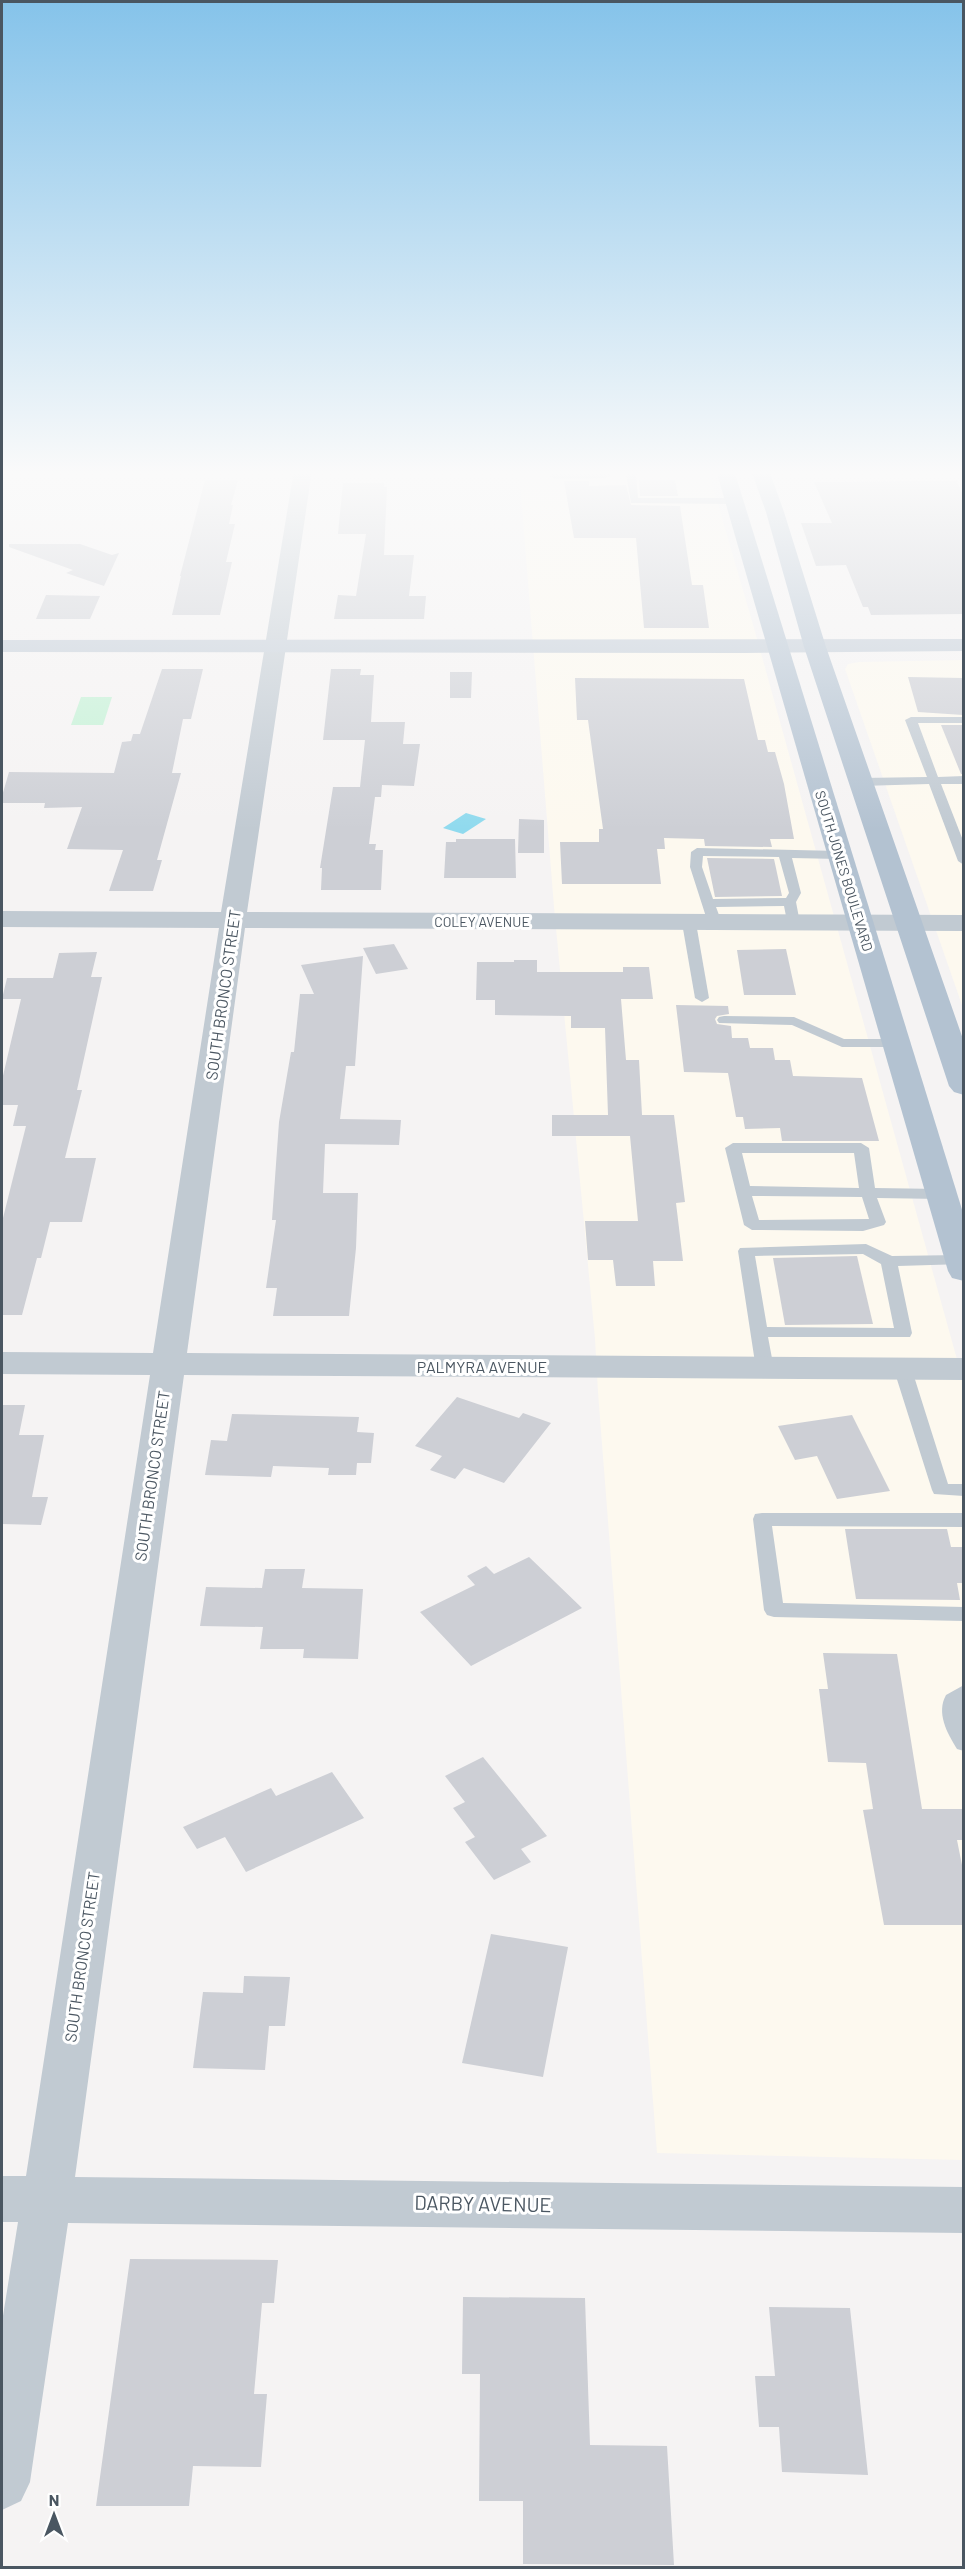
<svg xmlns="http://www.w3.org/2000/svg" width="965" height="2569" font-family="Barlow,sans-serif">
<style>
.commercial{fill:#fdf9ef}
.green{fill:#c3f1d5}
.water{fill:#90daee}
.building{fill:#cdcfd5}
.lines{fill:none;stroke-linecap:round;stroke-linejoin:round}
.lane{fill:#c1cad2;fill-rule:evenodd}
.street{fill:#c1cad2;fill-rule:evenodd}
.secondary{fill:#c1cbd6;fill-rule:evenodd}
.primary{fill:#b3c2d1;fill-rule:evenodd}
.labels{text-anchor:middle;stroke-width:6;stroke-linejoin:round;paint-order:stroke}
.far-street-label{font-size:14px;fill:#4a5661;stroke:#fff}
.street-label{font-size:16px;fill:#4a5661;stroke:#fff}
.near-street-label{font-size:20px;fill:#4a5661;stroke:#fff}
</style>
<rect width="100%" height="100%" fill="#f5f3f3"/>
<g class="commercial">
<polygon points="519,470 708,470 754,628 963,1381 963,2160 657,2153 598,1392 595,1339 554,907"/>
<polygon points="963,660 963,1008 845,669 848,664 859,662"/>
</g>
<polygon class="green" points="81,697 112,697 103,725 71,725"/>
<polygon class="water" points="466,813 486,819 463,834 443,828"/>
<g class="building">
<polygon points="205,480 238,480 231,505 233,505 229,524 235,524 226,562 232,562 220,615 172,615 181,576 180,576"/>
<polygon points="639,480 675,480 678,496 640,496"/>
<polygon points="564,481 589,481 589,486 626,485 631,505 680,506 692,585 703,585 709,628 644,628 636,538 574,538"/>
<polygon points="957,481 963,495 963,614 871,615 868,607 863,607 846,565 816,566 801,523 832,523 814,482"/>
<polygon points="343,483 384,483 384,487 387,487 384,555 414,555 409,596 426,596 424,619 334,619 338,595 356,596 366,534 338,534"/>
<polygon points="9,544 80,544 112,555 119,553 104,586 66,573 73,570 9,547"/>
<polygon points="46,595 100,596 90,619 36,619"/>
<polygon points="162,669 203,669 191,719 183,719 172,773 181,773 157,860 162,860 153,891 109,891 123,850 67,849 82,807 44,808 45,803 2,803 2,796 9,772 114,773 122,742 131,741 133,734 140,734"/>
<polygon points="331,669 361,669 360,675 374,675 371,722 405,722 403,744 420,744 414,786 382,785 381,797 375,797 369,844 376,844 375,850 383,850 381,890 321,890 322,868 320,868 333,787 360,787 365,740 323,740"/>
<polygon points="450,672 472,672 471,698 450,698"/>
<polygon points="908,677 963,678 963,715 918,712"/>
<polygon points="575,678 744,679 758,740 765,740 768,752 775,752 784,784 794,839 770,839 772,847 705,846 704,839 664,838 665,849 657,849 661,884 562,884 560,842 599,842 599,829 603,829 588,720 577,720"/>
<polygon points="941,725 963,725 963,774 961,774"/>
<polygon points="519,819 544,820 544,853 518,853"/>
<polygon points="456,839 515,839 516,878 444,878 446,842 456,842"/>
<polygon points="707,858 774,859 782,896 715,897"/>
<polygon points="394,944 408,969 376,974 363,948"/>
<polygon points="786,949 796,995 744,995 737,950"/>
<polygon points="97,952 91,977 102,977 77,1090 82,1090 65,1158 96,1158 82,1222 50,1222 41,1258 37,1258 22,1315 2,1315 2,1222 26,1126 13,1126 18,1105 2,1105 2,1080 21,999 2,999 7,978 53,978 59,953"/>
<polygon points="363,956 355,1066 346,1066 340,1119 401,1120 399,1145 325,1144 323,1193 358,1193 356,1248 349,1316 273,1316 277,1288 266,1288 276,1220 272,1220 279,1122 291,1052 294,1052 300,994 314,994 301,965"/>
<polygon points="514,960 537,960 537,972 623,972 623,967 649,967 653,999 621,999 626,1060 639,1060 642,1115 674,1115 685,1202 676,1203 683,1261 653,1261 655,1286 616,1286 613,1260 588,1260 585,1221 638,1221 630,1136 552,1136 552,1115 608,1115 605,1028 571,1028 571,1016 495,1015 495,1000 476,1000 477,962 514,962"/>
<polygon points="676,1005 728,1006 729,1014 717,1016 715,1019 717,1024 731,1026 732,1038 748,1038 750,1048 773,1048 775,1060 790,1060 793,1076 862,1078 879,1141 782,1141 780,1128 745,1129 743,1117 736,1117 728,1073 684,1072"/>
<polygon points="857,1256 873,1324 785,1325 773,1258"/>
<polygon points="457,1397 519,1418 523,1413 551,1423 504,1483 464,1468 455,1479 430,1470 442,1456 415,1446"/>
<polygon points="2,1405 25,1405 19,1435 44,1435 32,1497 48,1497 41,1525 2,1524"/>
<polygon points="232,1414 359,1417 357,1432 374,1433 371,1463 357,1463 356,1475 328,1475 329,1468 273,1466 271,1477 205,1475 211,1440 227,1441"/>
<polygon points="852,1415 890,1491 837,1499 817,1456 795,1460 778,1426"/>
<polygon points="845,1529 947,1529 951,1547 963,1547 963,1583 957,1583 960,1600 856,1599"/>
<polygon points="529,1557 582,1608 471,1666 420,1612 475,1585 467,1576 486,1566 494,1574"/>
<polygon points="265,1569 305,1569 302,1588 363,1589 358,1659 303,1658 304,1649 260,1649 263,1627 200,1626 206,1587 262,1588"/>
<polygon points="823,1653 897,1654 922,1809 963,1809 963,1840 957,1840 963,1870 963,1925 884,1925 863,1810 873,1809 866,1763 828,1762 819,1689 828,1689"/>
<polygon points="483,1757 547,1836 521,1849 531,1862 494,1880 465,1842 475,1837 453,1808 465,1802 445,1776"/>
<polygon points="332,1772 364,1818 246,1872 225,1837 197,1849 183,1827 271,1788 276,1796"/>
<polygon points="491,1934 568,1947 543,2077 462,2063"/>
<polygon points="244,1976 290,1977 285,2026 269,2026 265,2070 193,2068 203,1992 243,1993"/>
<polygon points="130,2259 278,2260 274,2303 262,2303 254,2394 267,2394 261,2467 193,2466 189,2506 96,2506"/>
<polygon points="463,2297 585,2298 590,2445 667,2446 674,2565 523,2564 523,2501 479,2501 480,2374 462,2374"/>
<polygon points="769,2307 850,2308 868,2475 782,2472 779,2427 759,2427 755,2376 775,2376"/>
</g>
<g class="lines">
<g class="lane">
<polygon points="601,470 610,470 611,475 606,478 555,479 550,476 555,473 601,472"/>
<polygon points="630,470 638,470 636,475 638,498 734,498 739,501 734,504 631,503 626,474"/>
<polygon points="911,717 964,717 964,723 918,723 938,777 964,776 964,784 941,784 964,843 964,865 958,861 929,784 861,786 855,782 861,778 927,777 905,720"/>
<path d="M697,848L839,851L845,855L839,859L792,858L801,893L796,902L800,923L798,926H788L784,906L716,907L722,923L715,927L708,923L690,867L691,852ZM703,856L779,857L789,893L786,898L713,899L702,867Z"/>
<polygon points="689,919 696,923 709,998 702,1002 695,998 682,923"/>
<polygon points="724,1016 794,1017 844,1039 895,1039 902,1043 895,1047 842,1047 792,1025 719,1023 717,1020 719,1017"/>
<path d="M733,1143H861L869,1148L875,1188L941,1189L949,1194L941,1199L877,1198L886,1222L884,1225L863,1231L752,1230L744,1225L725,1148ZM742,1153H854L859,1188L750,1186ZM752,1196L862,1197L869,1219L759,1220Z"/>
<path d="M866,1244L892,1256L960,1255L964,1256V1264L898,1266L912,1333L910,1337H768L774,1369L771,1373H759L756,1369L738,1251L740,1248ZM863,1254L881,1264L894,1328L767,1327L755,1256Z"/>
<polygon points="903,1364 909,1366 912,1370 948,1484 964,1484 964,1496 934,1494 932,1490 894,1370 897,1366"/>
<polygon points="762,1513 964,1513 964,1527 772,1526 783,1603 964,1607 964,1621 774,1617 767,1615 764,1610 753,1519 755,1514"/>
<path d="M964,1685V1751L957,1749C947,1733 936,1713 946,1695Z"/>
</g>
<polygon class="street" points="294,470 312,470 247,912 964,915 964,931 245,928 187,1353 964,1358 964,1380 184,1375 75,2177 964,2187 964,2233 68,2223 30,2482 21,2501 2,2510 2,2322 18,2222 2,2222 2,2176 26,2176 150,1375 2,1374 2,1352 153,1353 219,928 2,927 2,911 221,912"/>
<polygon class="secondary" points="964,639 964,651 745,653 2,652 2,640"/>
<g class="primary">
<polygon points="716,470 734,470 964,1216 964,1281 952,1278 948,1271"/>
<polygon points="751,470 769,470 784,512 826,647 964,1042 964,1095 954,1092 949,1086 804,647 766,512"/>
</g>
</g>
<linearGradient id="sky" x2="0" y2="1"><stop stop-color="#85c3ea"/><stop offset="0.57" stop-color="#fafafa"/><stop offset="1" stop-color="#fafafa" stop-opacity="0"/></linearGradient>
<rect width="965" height="830" fill="url(#sky)"/>
<g class="labels">
<g class="far-street-label">
<text transform="translate(844 871) rotate(73)" y="5">SOUTH JONES BOULEVARD</text>
<text x="482" y="927">COLEY AVENUE</text>
</g>
<g class="street-label">
<text transform="translate(223 995) rotate(-82)" y="6">SOUTH BRONCO STREET</text>
<text x="482" y="1373">PALMYRA AVENUE</text>
<text transform="translate(152 1476) rotate(-82)" y="6">SOUTH BRONCO STREET</text>
<text transform="translate(82 1957) rotate(-82)" y="6">SOUTH BRONCO STREET</text>
</g>
<g class="near-street-label">
<text transform="translate(483 2204) rotate(1)" y="7">DARBY AVENUE</text>
</g>
</g>
<rect width="965" height="2569" fill="none" stroke="#4a5661" stroke-width="6"/>
<g transform="translate(54 2515)" stroke="#ffffff" stroke-width="4.5" paint-order="stroke">
<path d="M0-4.5L10 22L0 15L-10 22Z" fill="#4a5661"/>
<text y="-9" font-size="16" font-weight="bold" text-anchor="middle" fill="#4a5661">N</text>
</g>
</svg>
